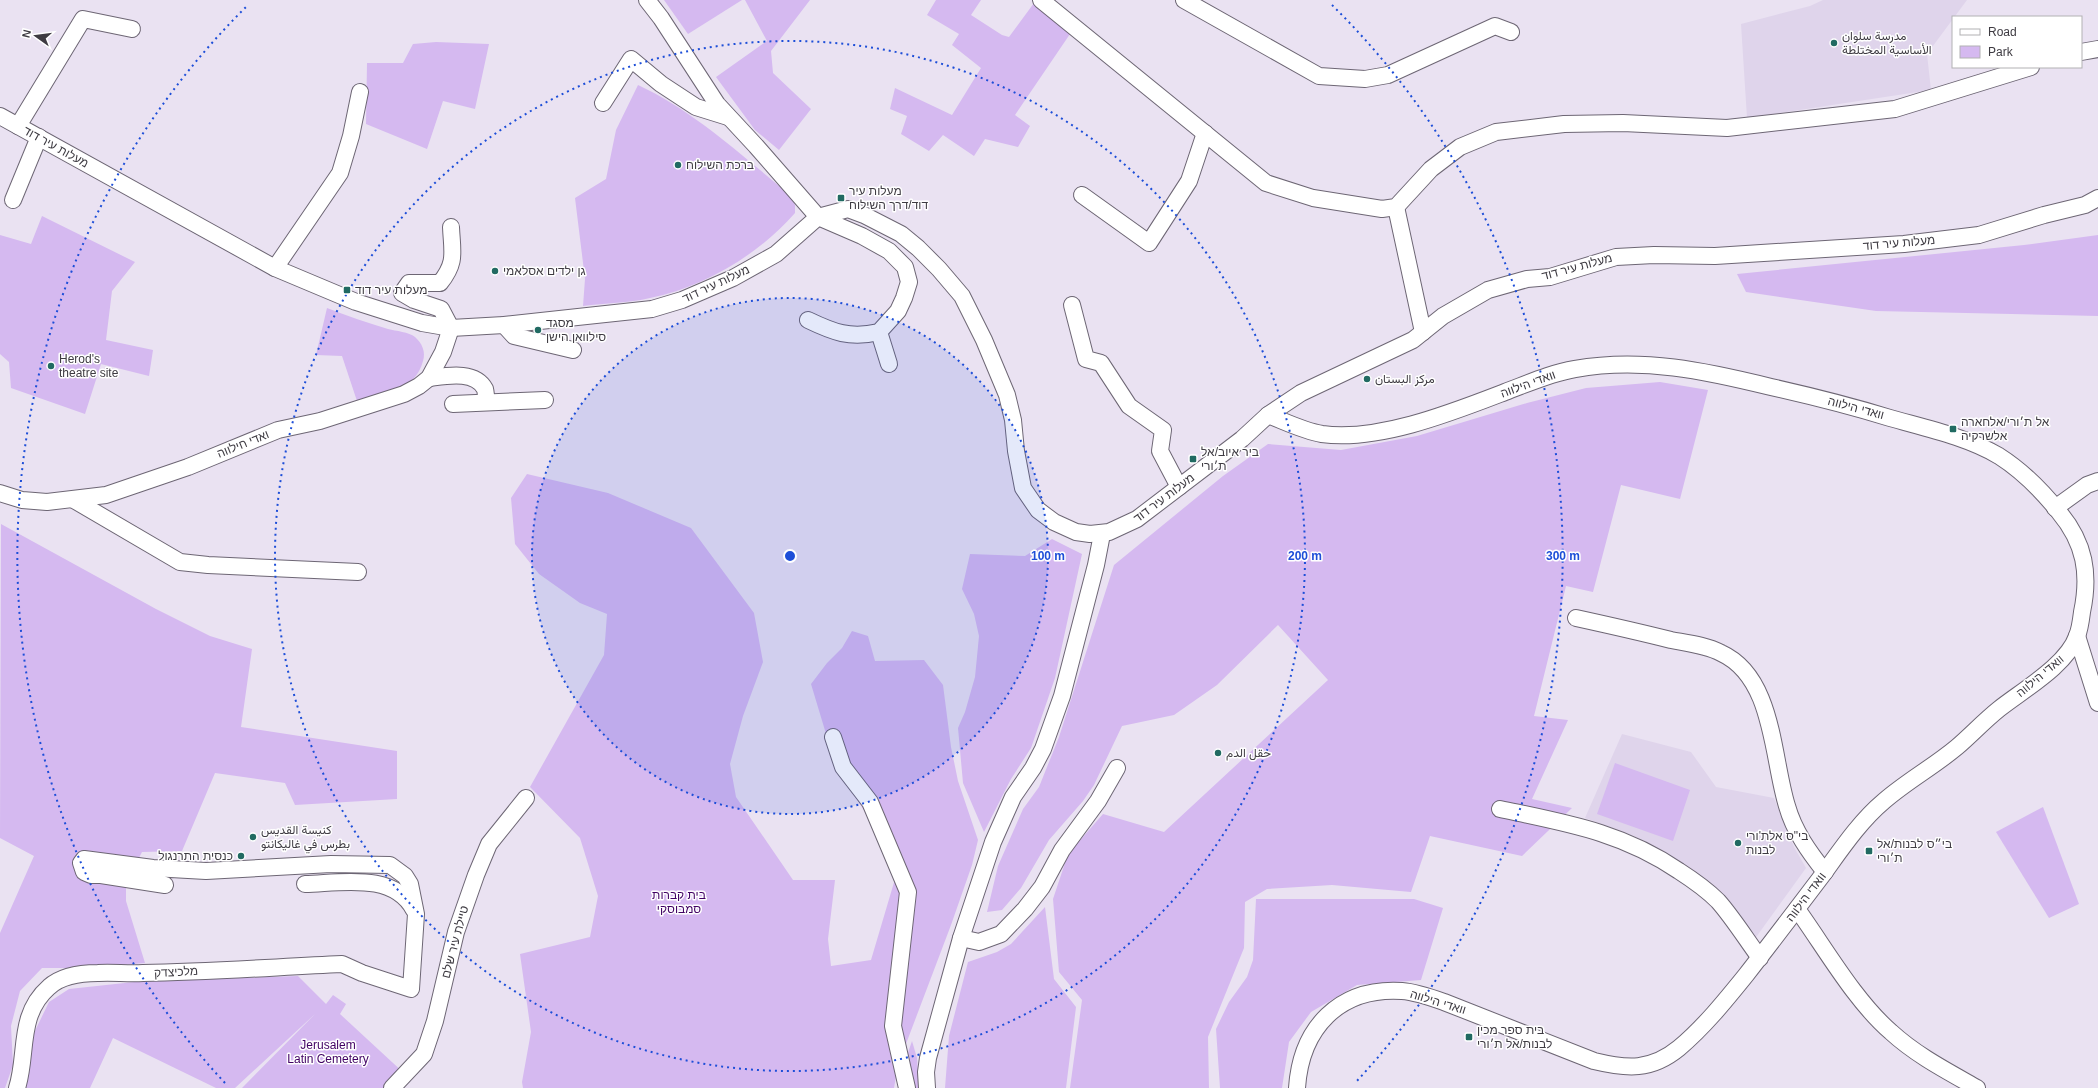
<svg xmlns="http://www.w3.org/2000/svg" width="2098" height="1088" font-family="Arial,Vazirmatn,'Noto Sans Hebrew',sans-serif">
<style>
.built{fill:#dfd4eb}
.green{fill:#d5b9f0}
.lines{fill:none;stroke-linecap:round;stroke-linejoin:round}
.minor-casing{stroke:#6d6674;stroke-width:18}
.minor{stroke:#fff;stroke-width:16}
.ring{fill:none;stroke:#1d4ed8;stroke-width:2;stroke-dasharray:2 4}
.poi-dot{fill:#216a62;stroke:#fff;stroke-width:1.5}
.labels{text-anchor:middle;stroke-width:3;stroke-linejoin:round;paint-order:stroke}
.poi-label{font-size:12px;fill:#3e3b42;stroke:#fff;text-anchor:start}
.street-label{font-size:12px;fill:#3e3b42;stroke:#fff}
.park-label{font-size:12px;fill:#400063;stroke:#fff}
.centre{fill:#1d4ed8;stroke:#fff;stroke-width:2}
.ring-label{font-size:12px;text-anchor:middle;font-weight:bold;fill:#1d4ed8;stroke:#fff;stroke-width:3;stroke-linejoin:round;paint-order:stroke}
</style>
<rect width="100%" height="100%" fill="#eae2f2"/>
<g class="built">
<polygon points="1823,0 1967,0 1927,54 1931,90 1747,118 1741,24 1810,6"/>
<polygon points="1622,734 1691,752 1716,787 1774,798 1794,847 1806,868 1754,940 1677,861 1634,836 1585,818"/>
</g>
<g class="green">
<polygon points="664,0 742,0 688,34"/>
<polygon points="745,0 810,0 771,51 773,73 811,109 779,150 755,130 716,77 767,41"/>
<polygon points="936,0 981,0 971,15 1002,35 1009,37 1034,3 1070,34 1015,115 1030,126 1018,147 985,139 974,156 943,135 929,151 901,134 907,116 890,109 895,88 952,115 981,68 952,45 959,34 927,15"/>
<polygon points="436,42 489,44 475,109 443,101 427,149 366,124 367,63 403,63 413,44"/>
<path d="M638,85C694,111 741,155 789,194L795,205V213C759,254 705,287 650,298C629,303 605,303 583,306L585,279L575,198L606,179L616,130Z"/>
<polygon points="42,216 135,262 112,291 106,340 153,350 149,376 101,364 85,414 11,388 9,362 0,354 0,235 31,244"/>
<polygon points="2098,235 2098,316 1876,311 1746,292 1737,274 2024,245"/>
<path d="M327,308C347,316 368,323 388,329C396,331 409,332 415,337C422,343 426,352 423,361C415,392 383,394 357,401L342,356L316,355Z"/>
<polygon points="1660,382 1708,390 1680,499 1621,485 1593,592 1566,586 1534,716 1568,720 1532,799 1572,808 1522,856 1430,836 1411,892 1332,885 1267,889 1245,902 1244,948 1208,1037 1209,1088 1070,1088 1082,1000 1059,972 1053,899 1068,854 1103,814 1164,832 1328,680 1278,625 1217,685 1174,715 1122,726 1094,785 1083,801 1049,840 1021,888 1002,910 987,912 998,866 1023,809 1039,787 1059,737 1114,565 1223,476 1268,444 1341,450 1417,436 1527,403 1586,388"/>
<polygon points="527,474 608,493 691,528 754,613 763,662 743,716 730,764 736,797 793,880 835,880 828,939 831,966 871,960 895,879 874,826 836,767 811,684 827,663 842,648 852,631 868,636 875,661 924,660 943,685 951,747 958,781 978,840 972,865 951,925 898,1065 894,1088 523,1088 522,1082 531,1032 520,954 590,937 598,896 580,838 530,787 604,655 607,614 580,603 539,574 515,544 511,498"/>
<polygon points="1,524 156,609 210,636 252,649 241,727 397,751 397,799 295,805 285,783 215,773 182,851 142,852 126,883 126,901 145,963 87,968 42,968 20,991 11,1026 13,1065 5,1088 0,1088 0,933 34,856 0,838"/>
<polygon points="1052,539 1082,554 1055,678 1031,748 1011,779 984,832 963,783 958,728 965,712 975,677 979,636 974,614 962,589 970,554 1025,556"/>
<polygon points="1615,763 1690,790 1673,841 1597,814"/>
<polygon points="2043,807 2079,904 2049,918 1996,832"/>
<polygon points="1256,899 1414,899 1443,908 1421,980 1357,985 1311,1012 1289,1042 1282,1088 1220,1088 1216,1029 1229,1002 1247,977 1253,960"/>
<polygon points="1045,907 1054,979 1076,1007 1066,1088 945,1088 949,1036 968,962 997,952 1011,944"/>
<polygon points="298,976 326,1004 333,995 346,1004 340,1014 406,1075 392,1088 242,1088 315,1014 235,1088 216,1088 113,1038 90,1088 26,1088 32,1037 49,1002 69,989 134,982"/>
<polygon points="912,1041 917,1058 919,1088 898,1088 898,1082"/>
</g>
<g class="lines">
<defs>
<g id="minor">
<path d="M647,0L661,18L717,104L756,146L818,217L862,236L889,251L905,267L909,282L904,298L898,311L879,332C850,339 833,332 808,320"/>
<polyline points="1041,0 1266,183 1313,198 1382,209 1396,207 1431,169 1460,147 1496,132 1564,124 1623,123 1727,128 1895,109 2031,67"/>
<polyline points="1184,0 1319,76 1365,79 1388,75 1495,26 1511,32"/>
<polyline points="2081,52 2098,49"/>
<polyline points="603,103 631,59 661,84 696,107 728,117"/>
<polyline points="0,116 275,268 356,302 422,323 451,328 504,325 652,309 682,300 733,278 776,254 818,217 848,209 864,215 901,234 918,248 939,269 962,296 984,340 1007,395 1013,420 1016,451 1023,488 1038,510 1054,522 1076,532 1090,534 1109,532 1137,519 1242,439 1268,415 1301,393 1413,340 1443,316 1488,290 1527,279 1550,277 1616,257 1654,255 1715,256 1904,244 1979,235 2044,215 2085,205 2098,198"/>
<polyline points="18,126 83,19 132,29"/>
<polyline points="1082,195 1149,243 1189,181 1205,133"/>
<polyline points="13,200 39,137"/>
<polyline points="1396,207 1423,332"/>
<polyline points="275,268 340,173 351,136 360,92"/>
<polyline points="1072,305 1086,359 1101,363 1129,406 1163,430 1160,451 1179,487"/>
<polyline points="504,325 514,336 573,350"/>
<path d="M451,328L441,309L414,300L402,293L409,283H440C457,262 452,252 451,227"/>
<polyline points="879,332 889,364"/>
<path d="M429,378C446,376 475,370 485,389C486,393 486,398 487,402"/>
<polyline points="453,404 545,400"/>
<path d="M1268,415C1286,422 1304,431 1322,434C1378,442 1453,412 1505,392C1529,383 1551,373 1575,369C1642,357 1706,371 1771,387C1811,396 1851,406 1890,418C1925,428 1967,437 1999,456C2021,470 2043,492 2059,512C2085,543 2090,574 2082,612C2081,620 2080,629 2077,636C2067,665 2023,690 1999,709C1984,721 1971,735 1957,747C1933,767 1907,781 1884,801C1859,822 1840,851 1821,877C1796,910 1771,943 1746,975C1725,1001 1704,1027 1679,1048C1651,1071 1627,1069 1594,1061L1444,1002C1430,997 1416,992 1402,991C1339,987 1301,1028 1297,1088"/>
<polyline points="0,493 22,500 47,502 106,495 188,467 278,430 320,421 404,394 419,386 429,378 443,352 451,328"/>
<polyline points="74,500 180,562 208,565 358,572"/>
<polyline points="2055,508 2087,485 2098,481"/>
<path d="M1576,618C1608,625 1639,632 1671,640C1687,643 1706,645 1721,653C1774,677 1772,758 1787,806C1794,831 1809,852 1825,872"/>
<polyline points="2077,636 2098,703"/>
<polyline points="833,737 843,767 870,802 908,892 893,1026 907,1088"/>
<path d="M1500,809C1566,823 1622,832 1679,871C1693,880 1707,890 1718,901C1733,918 1746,939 1760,958"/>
<path d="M305,884C342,883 394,872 414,910"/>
<path d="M1797,909C1825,948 1855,1001 1891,1032C1916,1055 1947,1071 1977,1088"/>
<polyline points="961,938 979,942 1001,934 1025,909 1042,887 1062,850 1098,801 1117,768"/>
<path d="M17,1088C28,1054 17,1015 49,987C61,976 82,973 98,973C113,972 128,974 143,973C210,972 276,967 342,964L362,973L411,989L416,914L410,884L405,876L390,865L331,864L206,871L153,868L84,859L81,863L84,872L91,875H101L165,885"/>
<polyline points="392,1088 424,1054 435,1021 456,932 476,875 489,844 526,798"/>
<polyline points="927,1088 926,1072 928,1058 961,938 993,842 1013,797 1033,768 1043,749 1062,696 1096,565 1102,534"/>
</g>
</defs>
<use href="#minor" class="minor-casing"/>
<use href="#minor" class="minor"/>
</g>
<circle cx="790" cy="556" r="258" fill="#1d4ed8" fill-opacity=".12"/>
<g class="ring">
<circle cx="790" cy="556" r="258"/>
<circle cx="790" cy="556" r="515"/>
<path d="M225 1083A773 773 0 0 1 248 5M1332 5A773 773 0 0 1 1355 1083"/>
</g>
<g class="poi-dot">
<circle cx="1834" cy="43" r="4"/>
<circle cx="678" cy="165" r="4"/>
<rect x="837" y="194" width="8" height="8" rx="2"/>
<circle cx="495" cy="271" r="4"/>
<rect x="343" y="286" width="8" height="8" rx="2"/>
<circle cx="538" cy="330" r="4"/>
<circle cx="51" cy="366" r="4"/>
<circle cx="1367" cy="379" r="4"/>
<rect x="1949" y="425" width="8" height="8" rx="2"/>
<rect x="1189" y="455" width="8" height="8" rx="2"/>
<circle cx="1218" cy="753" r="4"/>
<circle cx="253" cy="837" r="4"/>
<circle cx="1738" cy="843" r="4"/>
<rect x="1865" y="847" width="8" height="8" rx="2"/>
<circle cx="241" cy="856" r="4"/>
<rect x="1465" y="1033" width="8" height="8" rx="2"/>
</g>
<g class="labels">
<g class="poi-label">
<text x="1842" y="40">مدرسة سلوان<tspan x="1842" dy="14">الأساسية المختلطة</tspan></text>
<text x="686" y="169">ברכת השילוח</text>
<text x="849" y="195">מעלות עיר<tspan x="849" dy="14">דוד/דרך השילוח</tspan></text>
<text x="503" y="275">גן ילדים אסלאמי</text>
<text x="355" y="294">מעלות עיר דוד</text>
<text x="546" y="327">מסגד<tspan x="546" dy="14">סילוואן הישן</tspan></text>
<text x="59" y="363">Herod's<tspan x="59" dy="14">theatre site</tspan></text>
<text x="1375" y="383">مركز البستان</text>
<text x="1961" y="426">אל ת׳ורי/אלחארה<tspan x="1961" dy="14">אלשרקיה</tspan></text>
<text x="1201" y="456">ביר איוב/אל<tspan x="1201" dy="14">ת׳ורי</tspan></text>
<text x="1226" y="757">حقل الدم</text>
<text x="261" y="834">كنيسة القديس<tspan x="261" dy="14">بطرس في غاليكانتو</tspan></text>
<text x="1746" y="840">בי"ס אלת'ורי<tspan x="1746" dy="14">לבנות</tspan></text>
<text x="1877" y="848">בי״ס לבנות/אל<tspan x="1877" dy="14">ת׳ורי</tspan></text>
<text x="233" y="860" text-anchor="end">כנסית התרנגול</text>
<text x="1477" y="1034">בית ספר מכין<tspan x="1477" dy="14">לבנות/אל ת׳ורי</tspan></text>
</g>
<g class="street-label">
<text transform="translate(56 147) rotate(29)" y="4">מעלות עיר דוד</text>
<text transform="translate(1899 243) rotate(-5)" y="4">מעלות עיר דוד</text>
<text transform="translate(1577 267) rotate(-15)" y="4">מעלות עיר דוד</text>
<text transform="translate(716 284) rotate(-25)" y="4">מעלות עיר דוד</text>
<text transform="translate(1528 384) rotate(-20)" y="4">וואדי הילווה</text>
<text transform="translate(1856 408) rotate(15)" y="4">וואדי הילווה</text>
<text transform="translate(243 444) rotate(-22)" y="4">ואדי חילווה</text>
<text transform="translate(1164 498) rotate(-37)" y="4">מעלות עיר דוד</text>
<text transform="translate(2040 676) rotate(-40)" y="4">וואדי הילווה</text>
<text transform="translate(1806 897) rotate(-53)" y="4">וואדי הילווה</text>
<text transform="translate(455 942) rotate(-75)" y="4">טיילת עיר שלם</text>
<text transform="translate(176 972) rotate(-3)" y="4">מלכיצדק</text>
<text transform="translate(1438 1002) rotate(17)" y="4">וואדי הילווה</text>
</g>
<g class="park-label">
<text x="679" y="899">בית קברות<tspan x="679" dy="14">סמבוסקי</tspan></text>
<text x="328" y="1049">Jerusalem<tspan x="328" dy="14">Latin Cemetery</tspan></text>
</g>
</g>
<circle cx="790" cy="556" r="6" class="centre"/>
<g class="ring-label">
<text x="1048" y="560">100 m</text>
<text x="1305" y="560">200 m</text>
<text x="1563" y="560">300 m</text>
</g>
<rect x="1952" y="16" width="130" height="52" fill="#ffffff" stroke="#b2b1b3"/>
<rect x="1960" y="29" width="20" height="6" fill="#ffffff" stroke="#b2b1b3"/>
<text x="1988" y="36" font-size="12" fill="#3e3b42">Road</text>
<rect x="1960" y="46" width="20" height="12" fill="#d5b9f0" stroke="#b2b1b3"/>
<text x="1988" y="56" font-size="12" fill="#3e3b42">Park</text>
<g transform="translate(36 36) rotate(284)" stroke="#ffffff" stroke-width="3" paint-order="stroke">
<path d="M0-3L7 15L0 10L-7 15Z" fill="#3e3b42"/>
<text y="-6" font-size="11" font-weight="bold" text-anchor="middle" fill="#3e3b42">N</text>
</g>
</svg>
